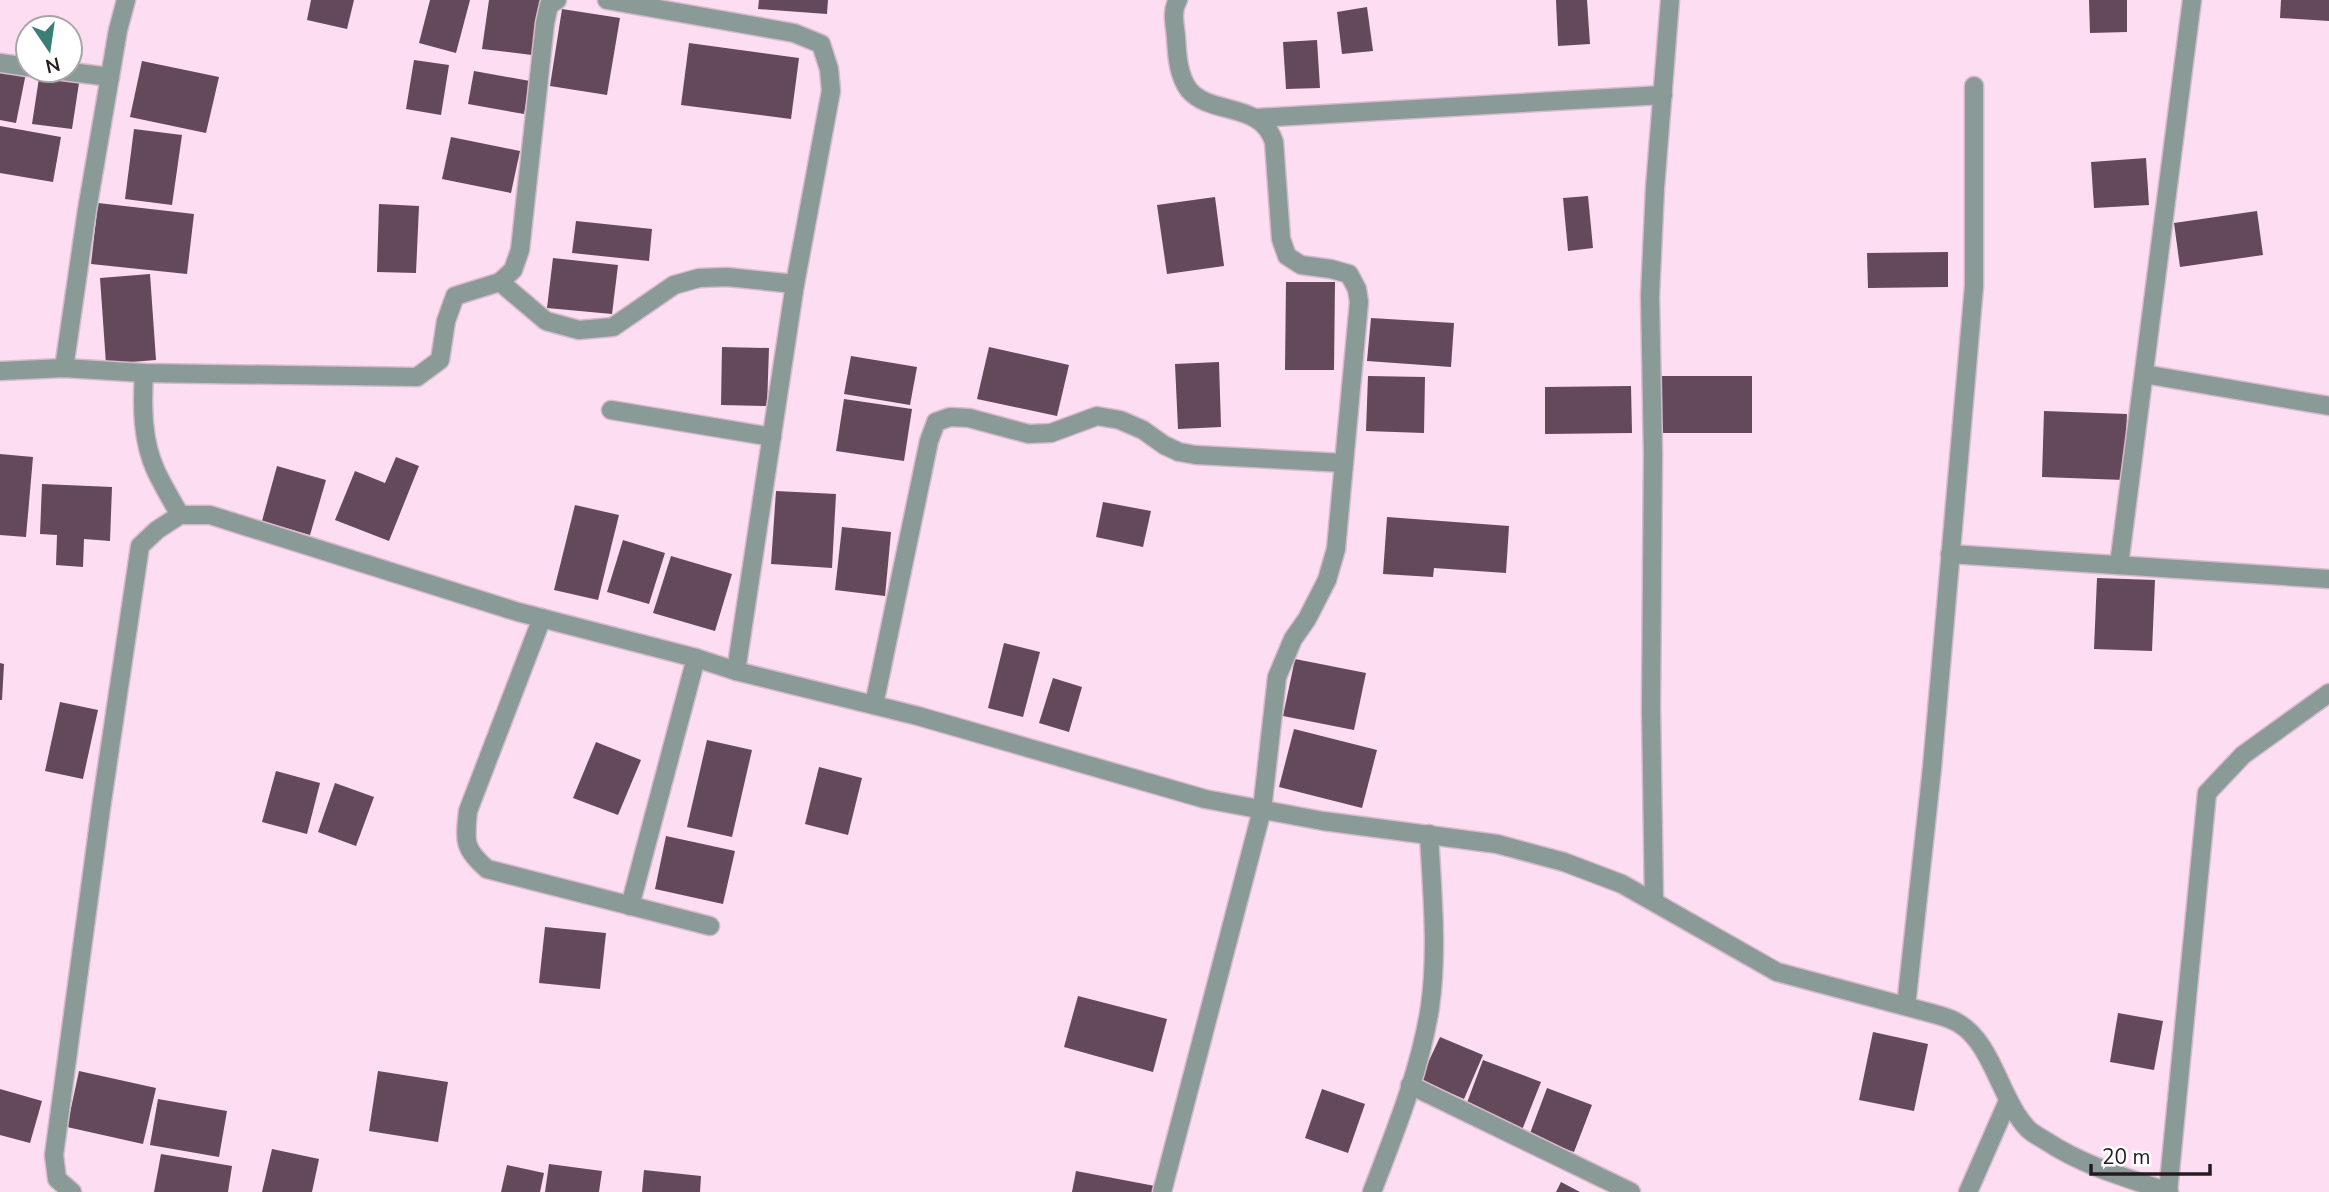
<svg xmlns="http://www.w3.org/2000/svg" width="2329" height="1192" font-family="'Nunito Sans',sans-serif">
<style>
.building{fill:#63495a}
.lines{fill:none;stroke-linecap:round;stroke-linejoin:round}
.minor-casing{stroke:#d6bacc;stroke-width:21}
.minor{stroke:#899a97;stroke-width:18}
</style>
<rect width="100%" height="100%" fill="#fdddf1"/>
<g class="building">
<polygon points="311,0 354,0 347,29 307,20"/>
<polygon points="430,0 470,0 456,53 419,43"/>
<polygon points="489,0 540,0 532,55 482,49"/>
<polygon points="759,0 828,0 827,14 758,9"/>
<polygon points="1556,0 1587,0 1590,44 1558,46"/>
<polygon points="2089,0 2127,0 2127,32 2090,33"/>
<polygon points="2281,0 2329,0 2329,21 2280,18"/>
<polygon points="1367,7 1373,51 1342,54 1337,12"/>
<polygon points="562,9 620,18 607,95 550,86"/>
<polygon points="1317,40 1320,88 1286,89 1283,42"/>
<polygon points="689,43 799,58 791,119 681,105"/>
<polygon points="414,60 449,65 441,115 406,109"/>
<polygon points="142,61 219,77 206,133 130,117"/>
<polygon points="0,68 26,73 16,123 0,120"/>
<polygon points="474,71 530,81 524,114 468,104"/>
<polygon points="39,78 79,83 72,129 32,124"/>
<polygon points="0,126 61,137 53,182 0,173"/>
<polygon points="134,129 182,135 172,205 125,199"/>
<polygon points="451,137 520,151 511,193 442,179"/>
<polygon points="2146,158 2149,205 2094,208 2091,162"/>
<polygon points="1588,196 1593,248 1568,251 1563,198"/>
<polygon points="1215,197 1224,266 1167,274 1157,205"/>
<polygon points="98,203 194,214 187,274 91,264"/>
<polygon points="379,204 419,206 416,273 377,272"/>
<polygon points="2257,211 2263,255 2180,267 2174,223"/>
<polygon points="576,221 652,229 649,261 572,253"/>
<polygon points="1948,252 1948,287 1868,288 1867,253"/>
<polygon points="553,258 618,265 612,314 547,308"/>
<polygon points="150,274 156,360 106,364 100,278"/>
<polygon points="1286,282 1335,282 1334,370 1285,370"/>
<polygon points="1371,318 1454,323 1451,367 1367,361"/>
<polygon points="722,347 769,348 767,406 721,405"/>
<polygon points="989,347 1069,365 1057,416 977,399"/>
<polygon points="851,356 917,367 910,405 844,394"/>
<polygon points="1219,362 1221,427 1178,429 1175,364"/>
<polygon points="1368,376 1425,377 1424,433 1366,431"/>
<rect x="1657" y="376" width="95" height="57"/>
<polygon points="1631,386 1632,433 1545,434 1545,387"/>
<polygon points="844,399 912,409 904,461 836,451"/>
<polygon points="2044,411 2127,414 2124,480 2042,477"/>
<polygon points="0,454 33,457 26,537 0,535"/>
<polygon points="396,457 419,466 389,541 335,520 355,471 385,483"/>
<polygon points="277,466 326,480 310,535 262,521"/>
<polygon points="42,484 112,487 110,541 84,539 83,567 56,565 57,535 40,534"/>
<polygon points="776,491 836,494 832,568 771,564"/>
<polygon points="1103,502 1151,511 1143,547 1096,537"/>
<polygon points="575,505 619,515 598,600 554,590"/>
<polygon points="1387,517 1509,526 1506,573 1434,568 1433,577 1383,574"/>
<polygon points="842,527 891,532 885,596 835,590"/>
<polygon points="623,540 665,553 649,604 607,592"/>
<polygon points="671,556 732,574 715,631 653,613"/>
<polygon points="2097,578 2155,580 2152,651 2094,649"/>
<polygon points="1004,643 1040,652 1023,717 988,708"/>
<polygon points="1295,659 1366,673 1354,730 1283,716"/>
<polygon points="0,663 4,664 2,700 0,700"/>
<polygon points="1053,678 1082,687 1069,732 1039,723"/>
<polygon points="60,702 98,710 83,779 45,771"/>
<polygon points="1294,729 1377,750 1362,808 1279,787"/>
<polygon points="707,740 752,750 732,837 687,827"/>
<polygon points="596,742 641,760 618,815 573,798"/>
<polygon points="819,767 862,778 848,835 805,824"/>
<polygon points="276,771 320,783 307,834 262,822"/>
<polygon points="335,783 374,797 356,846 318,832"/>
<polygon points="666,836 735,851 723,904 655,889"/>
<polygon points="545,927 606,933 600,989 539,983"/>
<polygon points="1078,996 1167,1019 1153,1072 1064,1047"/>
<polygon points="2118,1013 2163,1021 2154,1070 2110,1062"/>
<polygon points="1873,1032 1928,1044 1914,1111 1859,1100"/>
<polygon points="1440,1037 1483,1055 1464,1099 1420,1080"/>
<polygon points="1483,1060 1541,1082 1522,1130 1465,1108"/>
<polygon points="79,1071 156,1088 143,1144 67,1127"/>
<polygon points="378,1071 448,1082 438,1142 369,1131"/>
<polygon points="1547,1088 1592,1105 1574,1152 1529,1136"/>
<polygon points="0,1089 42,1101 30,1143 0,1135"/>
<polygon points="1322,1089 1365,1104 1348,1153 1305,1138"/>
<polygon points="158,1099 227,1111 219,1157 150,1145"/>
<polygon points="272,1149 319,1159 312,1192 262,1192"/>
<polygon points="161,1154 232,1166 228,1192 154,1192"/>
<polygon points="549,1164 602,1171 599,1192 545,1192"/>
<polygon points="507,1165 544,1173 540,1192 501,1192"/>
<polygon points="644,1170 701,1176 700,1192 642,1192"/>
<polygon points="1076,1171 1155,1186 1154,1192 1072,1192"/>
<polygon points="1561,1182 1580,1192 1556,1192"/>
</g>
<g class="lines">
<defs>
<g id="minor">
<polyline points="607,0 794,33 821,44 829,69 831,91 795,284 736,671"/>
<polyline points="0,63 28,67"/>
<polyline points="55,70 110,77"/>
<polyline points="1256,118 1663,95"/>
<polyline points="500,282 546,321 579,330 613,327 674,285 699,278 727,277 795,284"/>
<polyline points="64,368 87,210 118,30 126,0"/>
<polyline points="0,371 64,368 144,373 417,377 440,360 446,321 455,296 500,282 513,270 520,250 545,23 549,5 557,0"/>
<path d="M144,373C142,406 142,441 156,471C163,486 172,501 180,515"/>
<polyline points="2144,374 2329,406"/>
<polyline points="611,410 772,437"/>
<polyline points="1950,554 2329,579"/>
<polyline points="2119,565 2192,0"/>
<path d="M542,618L468,811C465,841 463,848 487,869L710,926"/>
<polyline points="874,705 929,441 936,422 950,417 969,418 1029,434 1051,433 1097,416 1120,420 1143,430 1164,445 1179,452 1196,455 1344,463"/>
<polyline points="1654,901 1651,708 1653,454 1650,296 1655,188 1670,0"/>
<polyline points="630,906 696,658"/>
<polyline points="1906,1006 1932,768 1974,286 1974,86"/>
<polyline points="1410,1085 1631,1192"/>
<path d="M72,1192L57,1179L54,1155L101,808L140,546L157,530L180,515H210L518,612L696,658L736,671L918,716L1205,799L1323,821L1497,844L1564,862L1622,884L1777,972L1938,1015C1945,1017 1952,1019 1958,1023C1993,1043 2000,1100 2028,1129C2033,1134 2040,1137 2046,1141C2084,1166 2127,1178 2169,1192"/>
<path d="M1162,1192L1262,810L1277,677L1293,639L1307,619L1327,580L1336,549L1359,302L1357,289L1349,274L1331,269L1301,265L1287,256L1281,239L1274,142C1261,101 1211,116 1189,90C1178,75 1177,55 1176,37C1175,25 1171,11 1178,0"/>
<path d="M1372,1192C1395,1132 1420,1071 1430,1007C1438,950 1432,892 1429,834"/>
<polyline points="1968,1192 2008,1101"/>
<polyline points="2168,1192 2207,793 2243,755 2329,693"/>
</g>
</defs>
<use href="#minor" class="minor-casing"/>
<use href="#minor" class="minor"/>
</g>
<g transform="translate(49 49) rotate(167)"><circle r="33" fill="#ffffff" stroke="#a9a4a7" stroke-width="2"/>
<path d="M0-5L12 26L0 18L-12 26Z" fill="#397f76"/>
<text y="-10" font-size="19" font-weight="bold" text-anchor="middle" fill="#271b22">N</text>
</g>
<path d="M2091 1164v10h119v-10" fill="none" stroke="#271b22" stroke-width="3.5"/>
<text x="2102" y="1164" font-size="21" fill="#271b22" stroke="#ffffff" stroke-width="5" paint-order="stroke">20 m</text>
</svg>
